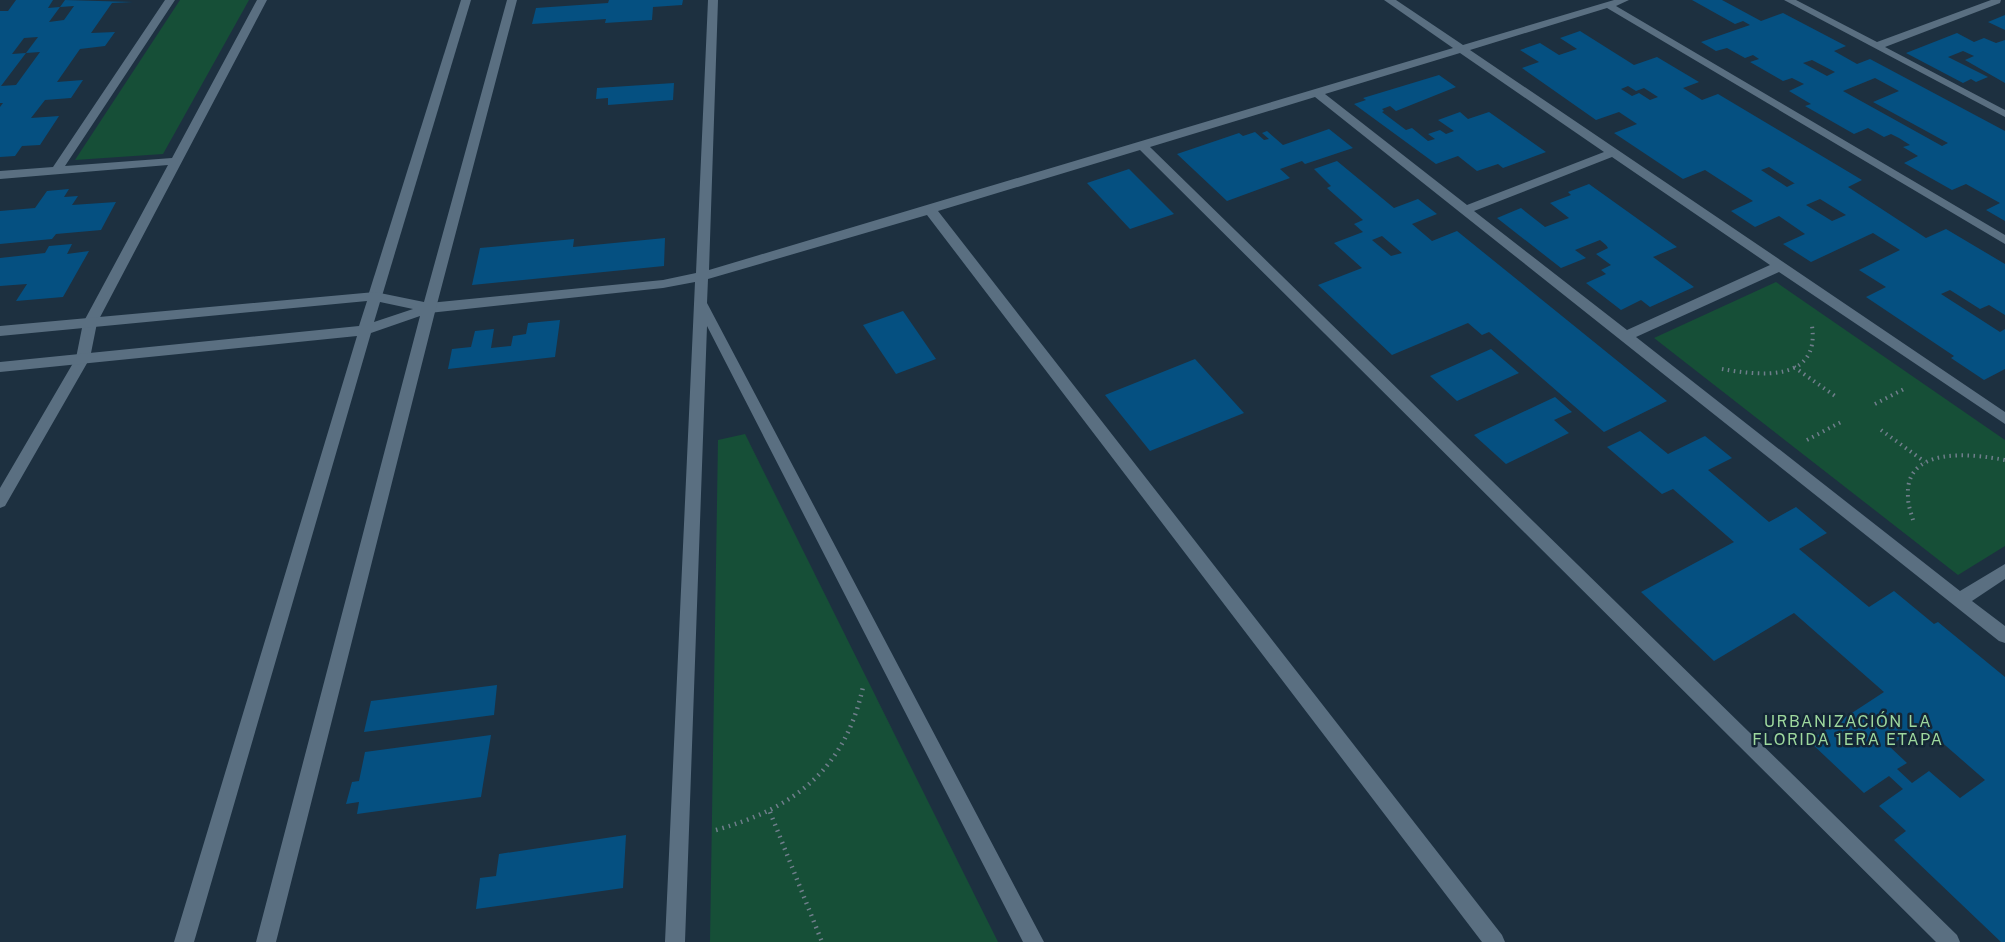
<svg xmlns="http://www.w3.org/2000/svg" width="2005" height="942" font-family="'Public Sans',sans-serif">
<style>
.green{fill:#164f37}
.building{fill:#055081;fill-rule:evenodd}
.lines{fill:none;stroke-linecap:round;stroke-linejoin:round}
.path-far1{stroke:#6f7e8b;stroke-width:4;stroke-dasharray:1.5 4.5;stroke-linecap:butt}
.path{stroke:#6f7e8b;stroke-width:4.5;stroke-dasharray:1.5 5;stroke-linecap:butt}
.minor{fill:#5a6f81;fill-rule:evenodd}
.tertiary{fill:#5a6f81;fill-rule:evenodd}
.labels{text-anchor:middle;stroke-width:5;stroke-linejoin:round;paint-order:stroke}
.neighbourhood-label{font-size:16px;letter-spacing:1.5px;fill:#9ed89e;stroke:#142635}
</style>
<rect width="100%" height="100%" fill="#1d3040"/>
<g class="green">
<polygon points="180,0 249,0 163,154 75,160"/>
<polygon points="1776,282 2005,440 2005,546 1958,575 1654,338"/>
<polygon points="745,434 998,942 710,942 718,440"/>
</g>
<g class="building">
<path d="M16,0H53L48,8L60,7L49,22L64,20L74,6L60,7L65,0L133,2L112,3L91,33L115,32L105,46L80,49L57,82L83,80L71,98L45,100L31,118L59,116L40,145L22,146L15,156L0,157V107L3,103H0V11H8ZM38,37L26,53L40,52L16,85L1,86L26,53L12,54L24,38Z"/>
<polygon points="609,0 683,0 682,5 653,7 652,20 605,23 606,19 532,24 536,8 608,3"/>
<path d="M1692,0H1722L1761,21L1783,13L1846,46L1834,51L1857,64L1870,59L2005,131V221L1986,210L2000,203L1966,184L1952,190L1904,163L1918,156L1903,147L1910,145L1899,138L1891,134L1884,137L1868,128L1854,134L1805,106L1811,104L1789,91L1804,84L1792,78L1783,81L1750,62L1759,59L1753,55L1745,58L1727,48L1716,51L1701,42L1750,25L1743,21L1735,24ZM1812,60L1835,72L1827,76L1803,63ZM1875,78L1899,91L1873,102L1948,143L1942,146L1843,91Z"/>
<polygon points="2005,15 2005,30 1988,22"/>
<path d="M1580,31L1634,65L1657,57L1699,82L1683,88L1702,100L1718,94L1862,180L1848,187L1926,238L1946,229L2005,264V315L1989,305L1980,309L1950,290L1941,294L2000,332L2005,329V369L1984,380L1951,358L1954,356L1866,297L1886,287L1859,270L1900,250L1873,233L1811,262L1783,244L1805,234L1779,216L1755,227L1731,211L1753,201L1705,170L1683,179L1614,133L1637,124L1619,112L1596,120L1522,68L1539,62L1520,50L1540,43L1559,55L1577,49L1560,38ZM1628,86L1636,91L1644,88L1658,97L1650,100L1639,93L1632,96L1621,89ZM1769,167L1794,183H1795L1787,187L1761,170ZM1820,199L1846,215L1832,221L1806,205Z"/>
<polygon points="1957,33 1974,42 1984,38 1996,43 2005,40 2005,83 1965,60 1974,56 1963,51 1948,57 1988,77 1976,82 1971,79 1963,83 1906,53"/>
<polygon points="1439,75 1456,87 1396,111 1390,106 1382,109 1384,111 1382,112 1406,130 1412,128 1428,141 1435,139 1428,134 1440,130 1446,134 1454,131 1438,120 1460,112 1468,119 1489,112 1546,152 1503,168 1498,164 1477,171 1458,156 1436,164 1354,104 1366,100 1363,98"/>
<polygon points="674,83 673,100 608,105 608,98 596,99 597,88"/>
<polygon points="1329,129 1353,148 1305,164 1302,161 1280,169 1290,178 1227,201 1177,154 1239,133 1243,136 1255,132 1264,140 1269,139 1262,133 1267,131 1283,145"/>
<path d="M1337,161L1394,208L1418,199L1437,214L1412,224L1432,241L1457,231L1667,401L1604,432L1489,332L1482,335L1468,323L1392,355L1318,285L1362,268L1334,243L1363,232L1354,224L1363,220L1327,188L1331,186L1314,169ZM1382,236L1402,253L1391,256L1372,240Z"/>
<polygon points="1129,169 1174,214 1130,229 1087,183"/>
<polygon points="1589,184 1677,247 1653,257 1694,287 1650,307 1641,300 1621,310 1586,283 1606,274 1601,270 1611,265 1596,254 1608,248 1606,245 1600,240 1575,250 1586,258 1561,268 1497,218 1521,208 1545,227 1569,218 1550,203 1571,195 1568,192"/>
<polygon points="69,189 64,197 78,196 72,205 116,202 101,230 56,234 52,239 0,244 0,211 35,208 47,191"/>
<polygon points="665,238 664,266 472,285 480,248 574,239 573,247"/>
<polygon points="72,244 67,254 89,251 63,297 16,301 27,284 0,286 0,258 45,253 49,246"/>
<polygon points="903,311 936,359 896,374 863,325"/>
<polygon points="560,320 555,357 448,369 452,349 471,347 475,331 494,329 491,348 511,346 513,336 526,334 528,323"/>
<polygon points="1491,349 1519,373 1457,401 1430,376"/>
<polygon points="1195,359 1244,413 1150,451 1105,395"/>
<polygon points="1555,397 1572,412 1554,420 1569,433 1506,464 1474,435"/>
<path d="M1640,431L1668,454L1705,436L1732,458L1708,470L1769,522L1796,507L1827,533L1799,549L1869,607L1894,591L1934,624L1938,622L2005,677V942H2001L1894,840L1906,831L1879,806L1903,789L1889,776L1864,793L1809,741L1884,692L1794,613L1714,661L1641,592L1734,542L1673,489L1662,494L1607,447ZM1922,725L1938,739L1985,780L1960,798L1929,771L1912,783L1897,769L1907,763L1889,746Z"/>
<polygon points="497,685 494,715 364,732 371,701"/>
<polygon points="491,735 481,797 357,814 359,802 346,804 352,782 359,781 365,752"/>
<polygon points="626,835 623,888 476,909 480,878 496,876 499,854"/>
</g>
<g class="lines">
<g class="path-far1">
<polyline points="1794,367 1835,396"/>
<path d="M1722,369C1761,376 1820,382 1812,326"/>
<polyline points="1875,404 1906,388"/>
<polyline points="1881,430 1925,462"/>
<polyline points="1807,440 1841,422"/>
<path d="M1913,520C1911,513 1908,505 1908,497C1904,445 1973,454 2005,460"/>
</g>
<g class="path">
<polyline points="770,812 822,942"/>
<path d="M716,830C795,808 845,769 863,687"/>
</g>
<g class="minor">
<polygon points="165,0 175,0 65,166 172,158 257,0 267,0 97,323 90,358 5,506 0,508 0,488 76,358 83,323 168,165 0,179 0,171 53,167"/>
<polygon points="461,0 471,0 382,296 375,300 370,299 368,296"/>
<path d="M708,0H718L709,270L1453,48L1384,0H1396L1463,45L1614,0H1629L1616,6L2005,235V244L1607,8L1470,50L2005,412V424L1779,272L1636,337L1960,591L2005,564V579L1972,601L2005,626V643L1999,641L1315,97L1150,147L1957,935L1960,942H1936L1140,150L938,211L1502,935L1505,942H1482L927,215L708,279L707,303L1044,942H1023L707,326L685,942H665L695,282L663,288L429,313L422,308L429,303L663,280L696,273ZM1460,53L1604,152L1467,205L1325,94ZM1612,157L1770,265L1627,330L1474,211Z"/>
<polygon points="1784,0 1796,0 1877,42 1991,0 2001,0 2000,3 1885,47 2005,110 2005,117"/>
</g>
<path class="tertiary" d="M507,0H517L436,308L276,942H256L420,316L371,333L194,942H174L357,336L0,372V362L359,326L367,301L0,336V326L375,292L424,302ZM380,302L413,309L374,322Z"/>
</g>
<g class="labels">
<g class="neighbourhood-label">
<text x="1848" y="727">URBANIZACIÓN LA<tspan x="1848" dy="18">FLORIDA 1ERA ETAPA</tspan></text>
</g>
</g>
</svg>
